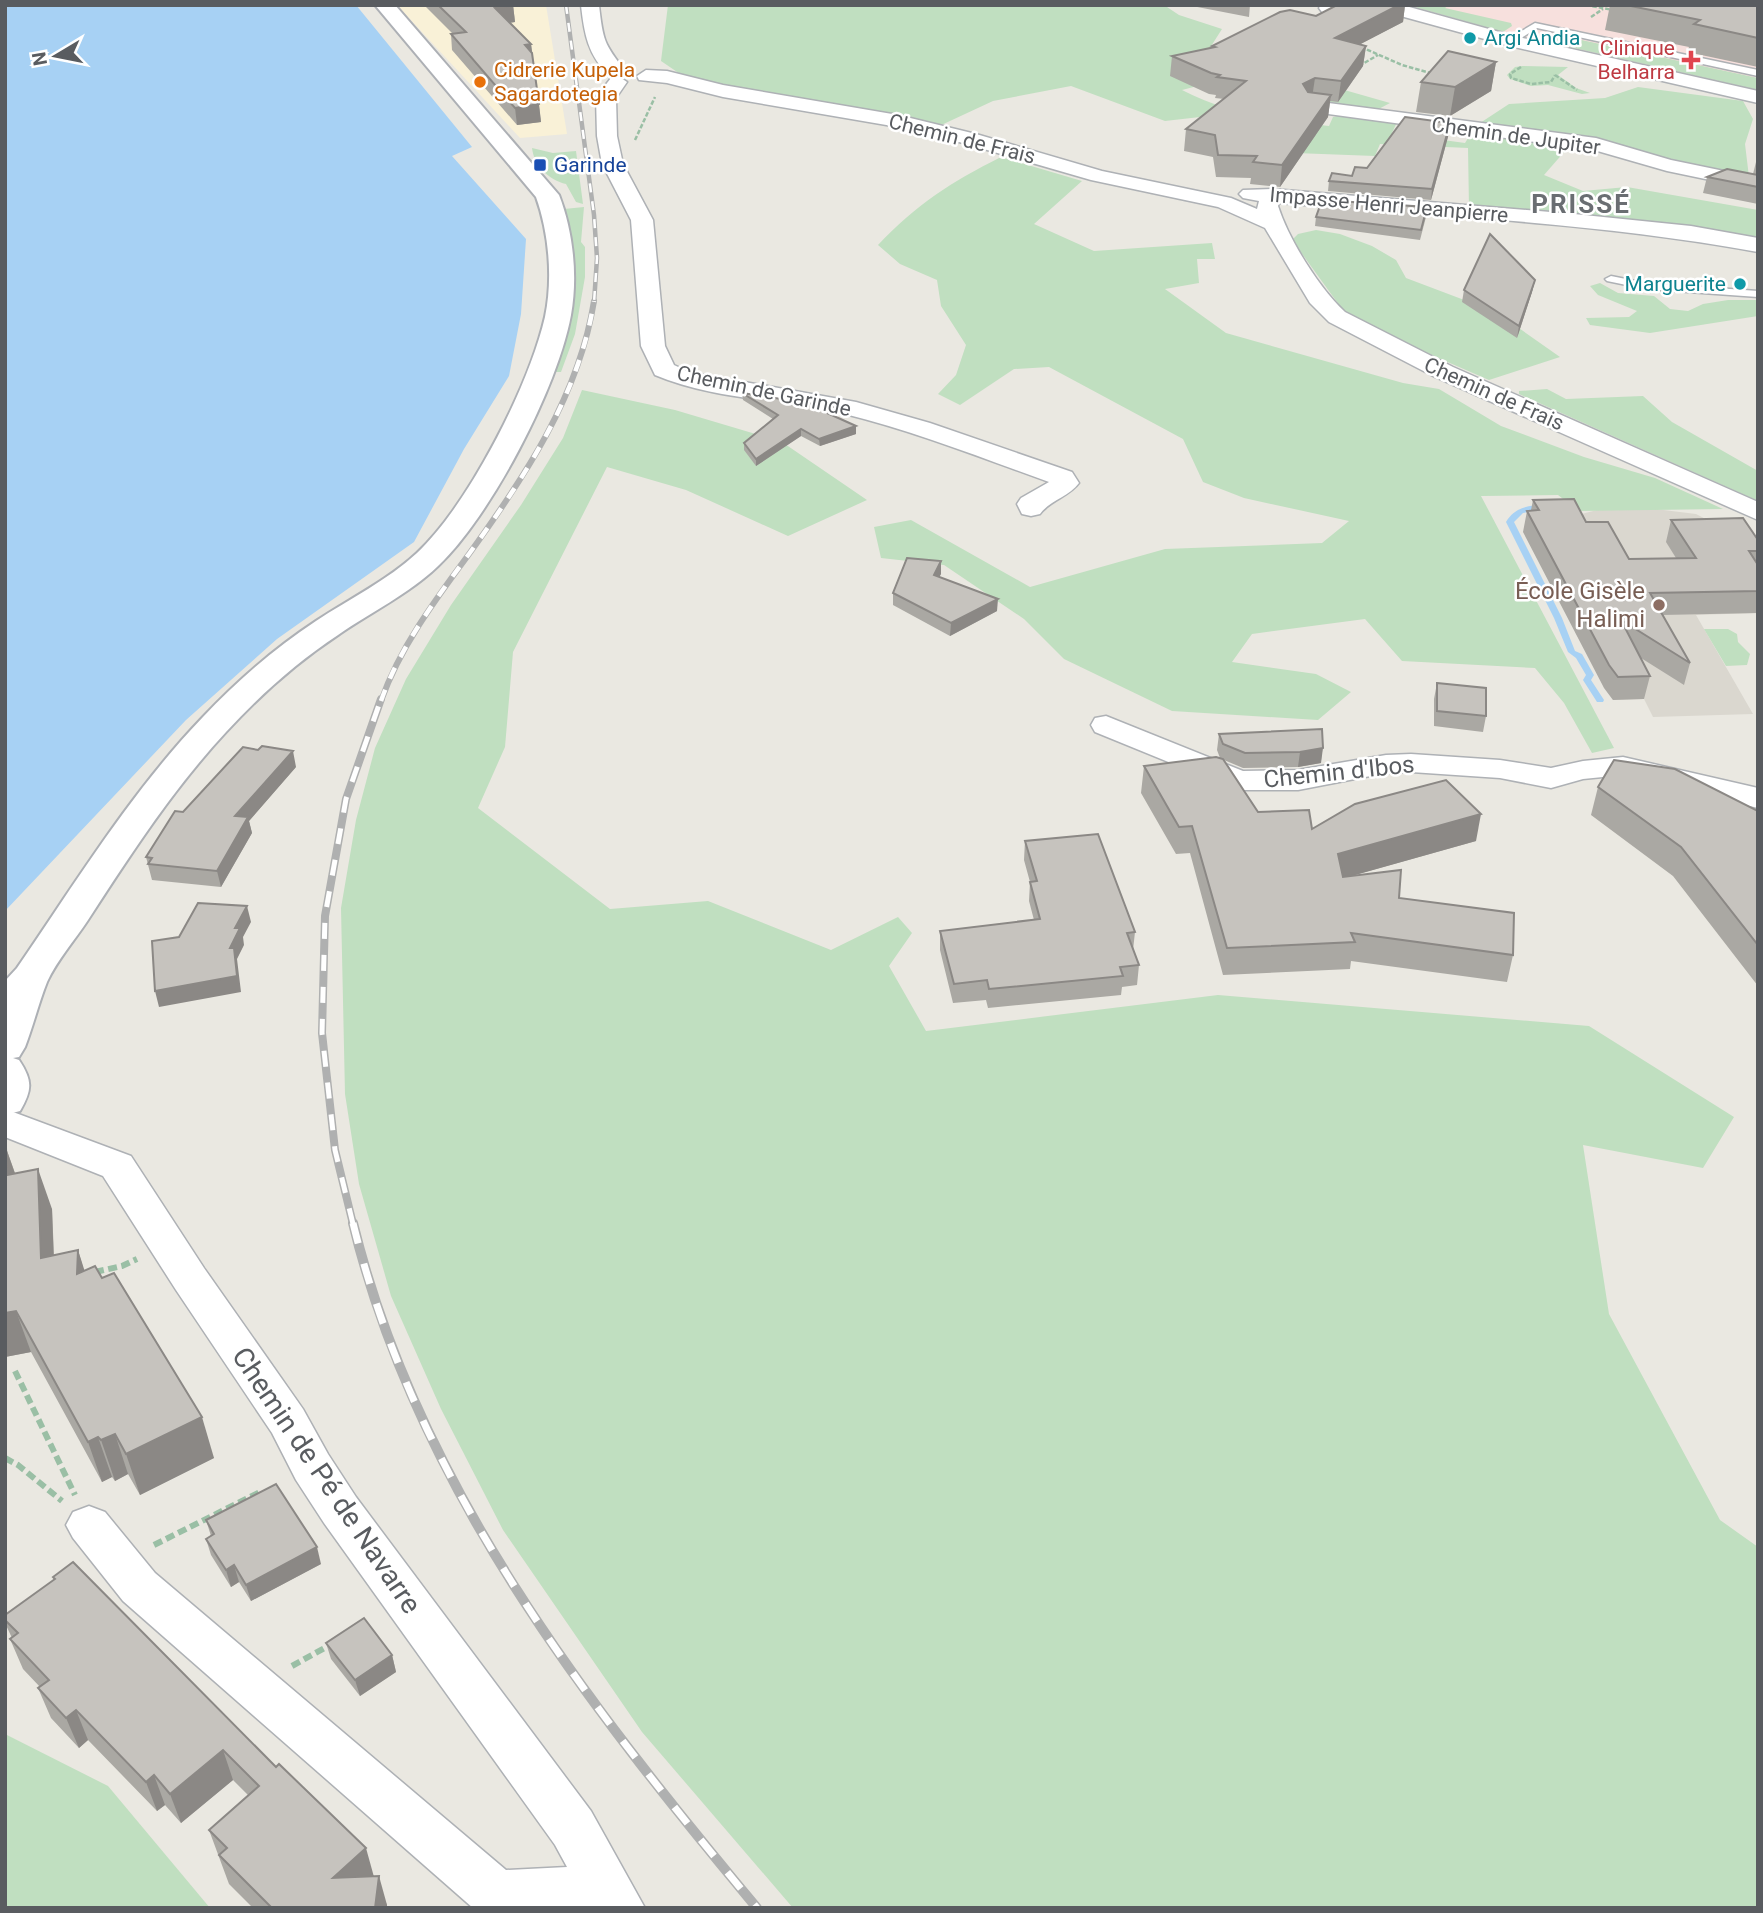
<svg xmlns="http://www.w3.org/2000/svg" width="1763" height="1913" font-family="Roboto,sans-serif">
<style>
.commercial{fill:#f9f1d7}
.education{fill:#dad7cf}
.medical{fill:#f7e0dd}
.green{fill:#c0dfc0}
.water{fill:#a7d1f4}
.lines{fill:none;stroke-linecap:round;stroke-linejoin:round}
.stream{fill:#a7d1f4;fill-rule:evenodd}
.service-casing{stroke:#aeb1b5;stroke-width:3}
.minor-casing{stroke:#aeb1b5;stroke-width:3}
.secondary-casing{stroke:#adb0b5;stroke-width:4}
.path-far1{stroke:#9abfa5;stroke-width:2.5;stroke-dasharray:4.5 2;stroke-linecap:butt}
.path{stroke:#9abfa5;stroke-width:6;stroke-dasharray:9 4.5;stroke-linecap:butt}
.service{fill:#fff;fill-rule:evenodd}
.minor{fill:#fff;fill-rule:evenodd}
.secondary{fill:#fff;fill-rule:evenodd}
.rail-far3-casing{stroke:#afb0b0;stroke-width:4.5}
.rail-far2-casing{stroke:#afb0b0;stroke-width:6}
.rail-far1-casing{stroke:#afb0b0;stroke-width:8}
.rail-casing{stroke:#afb0b0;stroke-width:10}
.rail-far3{stroke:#fff;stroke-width:2.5;stroke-dasharray:9;stroke-linecap:butt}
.rail-far2{stroke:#fff;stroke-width:4.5;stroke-dasharray:12;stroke-linecap:butt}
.rail-far1{stroke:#fff;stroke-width:5;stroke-dasharray:16;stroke-linecap:butt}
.rail{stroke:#fff;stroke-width:7;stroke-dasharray:21;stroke-linecap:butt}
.wall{fill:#aaa8a3}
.shaded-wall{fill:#8b8885}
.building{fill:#c6c3be;stroke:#8b8885;stroke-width:2}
.culture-dot{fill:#0f9aa8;stroke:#fff;stroke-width:2.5}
.health-dot{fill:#e0444e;stroke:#fff;stroke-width:2.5}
.food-dot{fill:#e8710a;stroke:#fff;stroke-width:2.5}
.transit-dot{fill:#1a4fb4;stroke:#fff;stroke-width:2.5}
.education-dot{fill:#8d6e63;stroke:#fff;stroke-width:2.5}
.labels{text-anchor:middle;stroke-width:5;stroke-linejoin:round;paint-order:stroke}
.far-culture-label{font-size:21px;fill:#0d838f;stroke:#fff;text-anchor:start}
.far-health-label{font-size:21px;fill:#be3a42;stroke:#fff;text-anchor:end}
.far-food-label{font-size:21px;fill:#c56008;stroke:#fff;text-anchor:start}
.far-street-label{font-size:21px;fill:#595c60;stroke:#fff}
.far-transit-label{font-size:21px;fill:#164399;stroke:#fff;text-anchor:start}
.education-label{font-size:24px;fill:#785e54;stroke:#fff;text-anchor:end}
.street-label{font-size:24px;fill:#595c60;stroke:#fff}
.far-district-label{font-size:26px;font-weight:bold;letter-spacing:2px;fill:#6a6e72;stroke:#fff}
.near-street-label{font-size:28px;fill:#595c60;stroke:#fff}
</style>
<rect width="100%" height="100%" fill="#eae8e1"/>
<polygon class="commercial" points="397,5 546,5 567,134 520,138"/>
<polygon class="education" points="1605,508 1647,508 1696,514 1731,532 1746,578 1758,597 1758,613 1696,615 1753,714 1653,717 1644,699 1613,700 1575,632 1562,519"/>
<polygon class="medical" points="1408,5 1758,5 1758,90 1503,32"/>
<g class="green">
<path d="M668,5H1164L1179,15L1222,29L1208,51L1390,103L1373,112L1228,78L1182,90C1228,114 1278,121 1329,126L1333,117L1348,114L1397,122L1392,133L1465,143L1473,130L1572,143L1544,175L1583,191L1627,187L1758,210V241L1469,208L1468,148L1380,144L1375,156L1295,153L1209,116L1165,121L1071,86L993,101L922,134L686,78L661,61Z"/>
<polygon points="1408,5 1449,5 1445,8 1511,23 1512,26 1503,32"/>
<polygon points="1563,36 1758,78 1758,90 1539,40"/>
<polygon points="1522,66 1568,67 1558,75 1576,88 1590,93 1582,94 1548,85 1531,86 1510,79 1507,75 1515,67"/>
<polygon points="1638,87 1743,101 1753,119 1745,144 1749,177 1655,157 1609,141 1477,125 1509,104 1605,98"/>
<path d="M532,148L553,153L576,151L583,204L576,202L566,184C549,180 534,166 532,148Z"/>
<path d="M1001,157L1082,181L1034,224L1094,251L1212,243L1215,259H1197L1199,283L1165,289L1226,333L1403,383L1439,389L1501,426L1584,457L1655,478L1723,509L1579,511L1558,495L1481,496L1614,748L1592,753L1564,703L1535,668L1402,661L1365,619L1252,634L1232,662L1316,674L1351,692L1318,720L1172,711L1064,659L1024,619L944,565L881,558L874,527L911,520L1030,587L1165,549L1322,543L1349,521L1244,498L1203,482L1183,439L1049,367L1014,369L960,405L938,394L956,375L966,345L941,306L937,280L900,264L878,245C917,204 951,182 1001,157Z"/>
<polygon points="584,207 581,242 585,247 585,277 575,334 561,372 551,372 569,249 564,209"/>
<polygon points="1316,230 1340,234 1372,246 1396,260 1406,278 1496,312 1560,357 1489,380 1369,328 1342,309 1292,240 1298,234"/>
<polygon points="1600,283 1618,293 1654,296 1670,309 1688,311 1703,304 1728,300 1758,300 1758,316 1650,333 1590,325 1586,318 1629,317 1637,311 1598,295 1590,286"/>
<polygon points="1547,389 1566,399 1643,396 1672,422 1758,471 1758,501 1519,394 1519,391"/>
<polygon points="582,390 675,410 782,442 867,500 788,536 686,490 607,467 513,652 505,747 478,808 610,909 708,901 831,950 898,917 912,933 889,966 926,1031 1218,995 1589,1026 1734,1117 1703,1168 1583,1145 1609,1314 1720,1520 1758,1547 1758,1908 793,1908 642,1732 503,1530 441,1409 391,1296 359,1184 345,1094 341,908 356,820 375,748 406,679 451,605 521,505 563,438"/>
<polygon points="1704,629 1728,629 1737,634 1738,642 1750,654 1747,665 1726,666"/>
<polygon points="5,1734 108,1786 210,1908 5,1908"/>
</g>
<polygon class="water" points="5,5 356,5 472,147 452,156 526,239 521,314 509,376 464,449 414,542 277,639 186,720 5,911"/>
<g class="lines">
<path class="stream" d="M1544,504L1548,506L1547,508L1523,513L1514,522L1562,618L1575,651L1582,654L1594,675L1591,680L1604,700L1603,702H1597L1583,680L1586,675L1576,658L1568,652L1554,618L1506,522C1515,507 1528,506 1544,504Z"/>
<defs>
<g id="service">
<polygon points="1535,23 1758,70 1758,76 1537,28 1513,43 1505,41"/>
<polygon points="1611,276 1646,283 1758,291 1758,297 1646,289 1607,281 1605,279"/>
</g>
<g id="minor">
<path d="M581,5H599C603,41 604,43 625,71L623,75H609C588,56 584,33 581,5Z"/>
<polygon points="1321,5 1345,5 1334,12 1322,12 1319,8"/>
<polygon points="1372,5 1402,5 1514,36 1758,91 1758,103 1510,46 1375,9"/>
<path d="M646,70L667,71L723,85L898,115L976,134L1102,171L1231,198L1257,209L1259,201L1243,198L1239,194L1243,190L1272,189L1574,214L1691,226L1758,238V252C1600,223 1439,216 1279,203L1278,206C1289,240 1319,288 1345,312L1453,367L1758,502V520L1435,377L1329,322L1310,303L1265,228L1218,207L1091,180L963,143L898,127L723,97L667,83L639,80L637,76Z"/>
<path d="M618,76L627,82L616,98L617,136L623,164L653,220L665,346L674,365L689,372L856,402L930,423L1072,472L1079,483C1069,497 1050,500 1040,514L1031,516L1022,514L1017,504L1021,498L1049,482C982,458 914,431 845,414C783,399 714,400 655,375L641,346L631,220L602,164L597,136L596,97L611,78Z"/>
<polygon points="1313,101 1596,138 1671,160 1758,178 1758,190 1667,171 1594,150 1306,111 1303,107 1306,103"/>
<polygon points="1106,716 1243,771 1298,770 1386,755 1411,754 1500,760 1551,768 1583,761 1623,757 1758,788 1758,808 1623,775 1583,779 1551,788 1500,778 1411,772 1386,773 1298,790 1237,790 1095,732 1091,725 1095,718"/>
<polygon points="5,1109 131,1156 204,1268 303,1409 328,1454 356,1497 591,1811 645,1908 473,1908 123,1601 73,1538 66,1525 73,1512 89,1506 105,1512 155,1573 506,1870 567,1867 555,1845 324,1523 296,1480 272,1433 176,1290 103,1176 5,1137"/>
</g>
<path id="secondary" d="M375,5H395L559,195C573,231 578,276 571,315C558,387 491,516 438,566C409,594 371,612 338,635C297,662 259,696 226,732C173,789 130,855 88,920C75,940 57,960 47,982C39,1002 33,1026 25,1047L19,1057L13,1058L19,1060C33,1081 32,1090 20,1111L5,1115V981L17,968C76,882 131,792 203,717C237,681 275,648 316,621C349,599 388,580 417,553C469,504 529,386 545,317C553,279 549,233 536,197Z"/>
</defs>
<use href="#service" class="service-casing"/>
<use href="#minor" class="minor-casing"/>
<use href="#secondary" class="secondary-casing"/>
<g class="path-far1">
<polyline points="1586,5 1613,10"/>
<polyline points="1591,17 1603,9"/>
<polyline points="1361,47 1402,65 1434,74"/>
<polyline points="1359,66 1378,55"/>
<polyline points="1521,67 1510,74 1511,78 1531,84 1551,82 1555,75"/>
<polyline points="1555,75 1577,90"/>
<polyline points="635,140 655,97"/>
</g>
<g class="path">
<polyline points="95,1272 122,1266 137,1259"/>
<polyline points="15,1371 75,1495"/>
<polyline points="5,1458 18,1465 62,1501"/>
<polyline points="154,1545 262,1491"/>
<polyline points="292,1666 330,1645"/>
</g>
<use href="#service" class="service"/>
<use href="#minor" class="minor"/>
<use href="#secondary" class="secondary"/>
<defs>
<polyline id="rail-far3" points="566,5 594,215 597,258 594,303"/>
<path id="rail-far2" d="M381,701C400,647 435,600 469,554C524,478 579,396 594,301"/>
<polyline id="rail-far1" points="353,1224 335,1150 322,1033 325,916 346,799 381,699"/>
<path id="rail" d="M353,1223C417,1486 587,1704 757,1908"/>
</defs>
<use href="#rail-far3" class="rail-far3-casing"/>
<use href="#rail-far2" class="rail-far2-casing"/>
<use href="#rail-far1" class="rail-far1-casing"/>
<use href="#rail" class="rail-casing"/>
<use href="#rail-far3" class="rail-far3"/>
<use href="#rail-far2" class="rail-far2"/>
<use href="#rail-far1" class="rail-far1"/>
<use href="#rail" class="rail"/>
</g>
<g class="wall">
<polygon points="424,5 513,5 515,22 510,23 531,44 541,122 517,125 452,50 451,34 453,34"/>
<polygon points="1187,5 1250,5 1249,17"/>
<polygon points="1337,5 1405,5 1403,22 1360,44 1366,46 1363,66 1338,102 1330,101 1328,117 1280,187 1250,184 1251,178 1216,177 1213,157 1184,151 1186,129 1224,99 1215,98 1216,95 1209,94 1170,76 1172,56 1211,48 1212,46 1316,16"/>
<polygon points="1610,5 1758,5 1758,67 1687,52 1689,47 1605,30"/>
<polygon points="1496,62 1491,91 1450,116 1416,112 1421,82"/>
<polygon points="1449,133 1431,200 1328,191 1329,181 1352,176"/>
<polygon points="1757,158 1758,204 1703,193 1707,177 1753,174"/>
<polygon points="1316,217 1426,217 1420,240 1315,226"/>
<polygon points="1535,280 1532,292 1517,338 1462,302 1464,290"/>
<polygon points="742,393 833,407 833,414 831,415 856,434 820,446 801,436 756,466 744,450 744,443 773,419 743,400"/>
<polygon points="1533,500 1586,522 1629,559 1676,558 1666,542 1671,520 1758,540 1758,613 1662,615 1690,663 1684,685 1641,658 1650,676 1644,699 1613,700 1604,688 1523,532 1527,511 1531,510"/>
<polygon points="941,574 939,577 997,611 950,636 893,605 893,593"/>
<polygon points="1437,683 1486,716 1483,732 1434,726 1434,699"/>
<polygon points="1322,729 1321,763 1298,767 1243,768 1224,760 1258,812 1312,829 1476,841 1351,876 1399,898 1513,955 1507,982 1351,961 1350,969 1223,975 1190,853 1176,854 1141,793 1144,766 1220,758 1217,750 1219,734"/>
<polygon points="296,767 249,821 252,833 221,887 152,880 146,857 183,812"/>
<polygon points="1598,787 1758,811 1758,986 1673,876 1591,815"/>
<polygon points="1025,841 1135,932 1133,950 1139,965 1137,985 1122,987 1121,995 988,1008 986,1000 953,1003 940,950 940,931 1034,920 1029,901 1030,882 1024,860"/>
<polygon points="6,1148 15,1173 52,1209 54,1255 78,1250 84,1271 102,1278 214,1458 140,1495 128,1474 115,1481 112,1477 102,1482 31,1352 5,1357"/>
<polygon points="206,1520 321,1564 251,1601 239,1582 231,1587 211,1555 206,1539 211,1536"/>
<polygon points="53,1577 374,1876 387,1905 387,1908 253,1908 229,1884 209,1830 248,1795 233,1780 181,1823 165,1805 157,1811 88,1740 79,1748 51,1718 38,1688 40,1687 23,1669 10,1639 12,1638 5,1623 5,1615 54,1580"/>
<polygon points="326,1643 392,1655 396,1672 360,1696 331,1659"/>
</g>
<g class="shaded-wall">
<polygon points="513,5 515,22 497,24 495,8"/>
<polygon points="1399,5 1405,5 1403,22 1332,59 1335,38"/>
<polygon points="531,44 533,60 525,45"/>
<polygon points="1366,46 1363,66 1338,102 1341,81"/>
<polygon points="1496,62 1491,91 1450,116 1455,87"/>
<polygon points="1315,78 1312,98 1303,84"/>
<polygon points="1331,95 1328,117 1280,187 1282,165"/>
<polygon points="539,104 541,122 517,125 515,108"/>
<polygon points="1450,123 1449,133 1431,200 1432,189"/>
<polygon points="1535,280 1532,292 1517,338 1519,326"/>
<polygon points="833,407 833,414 825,419 825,412"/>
<polygon points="856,426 856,434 820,446 819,439"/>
<polygon points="801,429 801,436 756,466 756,459"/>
<polygon points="941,561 941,574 934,587 934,575"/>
<polygon points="998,599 997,611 950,636 951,623"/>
<polygon points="1323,748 1321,763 1298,767 1300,752"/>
<polygon points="293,751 296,767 249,821 252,833 221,887 217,871 235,816"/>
<polygon points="1481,814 1476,841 1334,881 1338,854"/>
<polygon points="247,906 251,922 243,937 244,945 237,959 241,992 159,1007 155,991 230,948 235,928"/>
<polygon points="6,1148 20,1188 7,1175"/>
<polygon points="38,1169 52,1209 55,1298 41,1258"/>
<polygon points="78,1250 91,1291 77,1274"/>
<polygon points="16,1311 31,1352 5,1357 5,1313"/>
<polygon points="202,1417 214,1458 140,1495 126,1454"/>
<polygon points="115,1434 128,1474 115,1481 101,1440"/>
<polygon points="98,1437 112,1477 102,1482 88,1442"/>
<polygon points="317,1547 321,1564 251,1601 246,1585"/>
<polygon points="234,1565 239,1582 231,1587 226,1570"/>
<polygon points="392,1655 396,1672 360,1696 355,1680"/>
<polygon points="76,1710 88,1740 79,1748 66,1718"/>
<polygon points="223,1750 233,1780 181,1823 170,1794"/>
<polygon points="154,1775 165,1805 157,1811 146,1782"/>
<polygon points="366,1848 374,1877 333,1878"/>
<polygon points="379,1876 387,1905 387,1908 375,1908"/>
</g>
<g class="building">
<polygon points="438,5 512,5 513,6 495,8 531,44 525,45 532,53 539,104 515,108 451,34 466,32"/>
<polygon points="1337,5 1399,5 1335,38 1366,46 1341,81 1315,78 1303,84 1308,92 1331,95 1282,165 1253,162 1257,156 1218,155 1215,135 1186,129 1246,81 1217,77 1220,75 1211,73 1172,56 1215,47 1212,46 1280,12 1290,10 1316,16"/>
<polygon points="1626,5 1758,5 1758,38 1694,24 1700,20"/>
<polygon points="1448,51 1496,62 1455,87 1421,82"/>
<polygon points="1405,117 1450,123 1432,189 1329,181 1332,173 1352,176 1355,167 1367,168"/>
<polygon points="1727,169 1758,175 1758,187 1707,177"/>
<polygon points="1322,200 1427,207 1421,230 1316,217"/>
<polygon points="1490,234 1535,280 1519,326 1464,290"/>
<polygon points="742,393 833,407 825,412 856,426 819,439 801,429 756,459 744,443 778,415"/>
<polygon points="1574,499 1586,522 1608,522 1629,559 1696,558 1671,520 1743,518 1758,540 1758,551 1749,551 1758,565 1758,591 1650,593 1690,663 1621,620 1650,676 1618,677 1609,665 1527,511 1539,510 1533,500"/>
<polygon points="907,558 941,561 934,575 998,599 951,623 893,593"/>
<polygon points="1437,683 1486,688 1486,716 1437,711"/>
<polygon points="1322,729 1323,748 1300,752 1245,753 1223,744 1219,734"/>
<polygon points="262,746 293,751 235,816 248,817 217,871 148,864 152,858 146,857 175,811 183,812 243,747 258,750"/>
<polygon points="1216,757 1223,759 1258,812 1309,810 1312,829 1355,804 1446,780 1481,814 1338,854 1343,877 1401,870 1399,898 1514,913 1513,955 1351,933 1355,942 1227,948 1192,826 1179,827 1144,766"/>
<polygon points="1614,760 1675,769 1758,811 1758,945 1681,847 1598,787"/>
<polygon points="1098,834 1135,932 1127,933 1139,965 1120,967 1123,976 989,989 987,980 954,984 940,931 1040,919 1030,882 1037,881 1025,841"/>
<polygon points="198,903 247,906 235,928 240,928 230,948 234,948 237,976 155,991 152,941 179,937"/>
<polygon points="5,1148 6,1148 7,1175 38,1169 41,1258 78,1250 77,1274 95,1266 102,1278 114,1273 202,1417 126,1454 115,1434 101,1440 98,1437 88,1442 16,1311 5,1313"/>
<polygon points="276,1484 317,1547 246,1585 234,1565 226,1570 206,1539 214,1534 206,1520"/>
<polygon points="73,1562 276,1767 279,1764 366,1848 333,1878 379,1876 375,1908 272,1908 219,1855 227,1848 209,1830 259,1786 223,1750 170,1794 154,1775 146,1782 76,1710 66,1718 38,1688 49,1680 10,1639 18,1633 5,1620 5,1615 55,1579 53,1577"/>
<polygon points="364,1618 392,1655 355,1680 326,1643"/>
</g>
<g class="culture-dot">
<circle cx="1470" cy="38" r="7"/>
<circle cx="1740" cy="284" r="7"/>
</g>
<path class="health-dot" d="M1687.5 49.5h7v7h7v7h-7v7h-7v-7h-7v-7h7z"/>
<circle class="food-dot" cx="480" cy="82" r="7"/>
<rect class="transit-dot" x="533" y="158" width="14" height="14" rx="3.5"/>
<circle class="education-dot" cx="1659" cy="605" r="7"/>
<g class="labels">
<g class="far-culture-label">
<text x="1484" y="45">Argi Andia</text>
<text x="1726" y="291" text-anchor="end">Marguerite</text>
</g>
<g class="far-health-label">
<text x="1675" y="55">Clinique<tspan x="1675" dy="24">Belharra</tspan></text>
</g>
<g class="far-food-label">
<text x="494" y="77">Cidrerie Kupela<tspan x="494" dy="24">Sagardotegia</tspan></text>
</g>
<g class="far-street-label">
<text transform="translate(1516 136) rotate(8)" y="7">Chemin de Jupiter</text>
<text transform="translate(962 139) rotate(14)" y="7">Chemin de Frais</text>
<text transform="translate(1389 205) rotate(5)" y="7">Impasse Henri Jeanpierre</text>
<text transform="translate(764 391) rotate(12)" y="7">Chemin de Garinde</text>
<text transform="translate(1494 394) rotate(24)" y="7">Chemin de Frais</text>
</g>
<g class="far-transit-label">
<text x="554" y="172">Garinde</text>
</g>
<g class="education-label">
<text x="1645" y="599">École Gisèle<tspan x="1645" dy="28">Halimi</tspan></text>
</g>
<g class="street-label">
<text transform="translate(1339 772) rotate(-6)" y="8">Chemin d'Ibos</text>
</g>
<g class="far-district-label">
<text x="1581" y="213">PRISSÉ</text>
</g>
<g class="near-street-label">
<text transform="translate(327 1480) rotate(56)" y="10">Chemin de Pé de Navarre</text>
</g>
</g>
<rect width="1763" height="1913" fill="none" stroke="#595c60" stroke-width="14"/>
<g transform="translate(56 56) rotate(260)" stroke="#ffffff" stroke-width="5" paint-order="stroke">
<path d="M0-5L12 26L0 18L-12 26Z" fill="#595c60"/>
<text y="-10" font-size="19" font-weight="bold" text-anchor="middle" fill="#595c60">N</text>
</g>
</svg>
